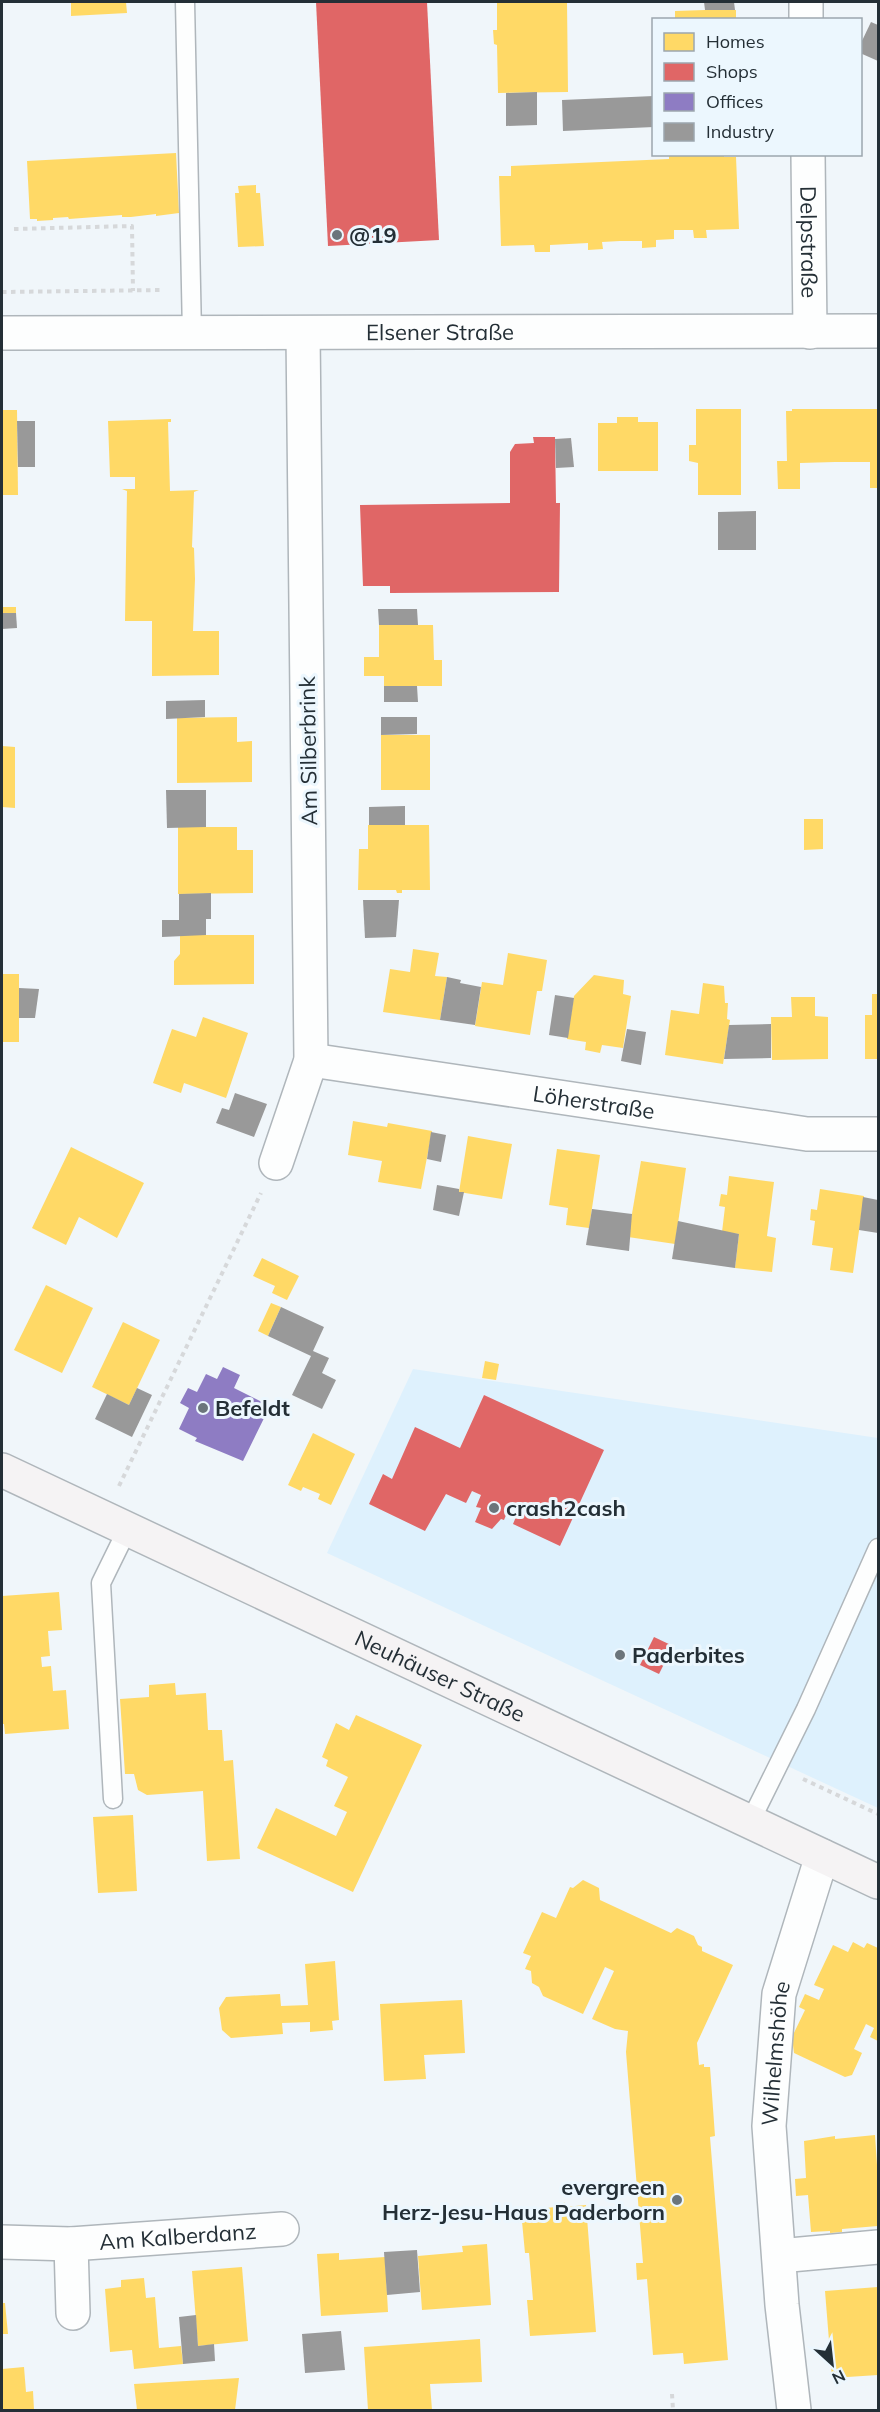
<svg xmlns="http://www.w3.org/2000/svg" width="880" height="2412" font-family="Mulish,sans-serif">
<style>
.built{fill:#def1fd}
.homes{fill:#ffd966}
.shops{fill:#e06666}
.offices{fill:#8e7cc3}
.industry{fill:#999}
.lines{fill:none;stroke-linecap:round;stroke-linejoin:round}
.service-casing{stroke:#afb6bb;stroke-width:21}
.minor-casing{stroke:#afb6bb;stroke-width:36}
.tertiary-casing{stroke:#afb6bb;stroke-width:36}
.secondary-casing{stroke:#afb6bb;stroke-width:36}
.path{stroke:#d6d8da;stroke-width:4;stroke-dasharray:4.5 4.5;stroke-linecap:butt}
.service{stroke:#fdfefe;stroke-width:18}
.minor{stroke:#fdfefe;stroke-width:33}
.tertiary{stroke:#fdfefe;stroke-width:33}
.secondary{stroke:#f5f3f4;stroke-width:33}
.poi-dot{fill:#6b757b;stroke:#ecf7fe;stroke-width:2}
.labels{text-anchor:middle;stroke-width:6;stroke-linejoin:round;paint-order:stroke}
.poi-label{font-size:22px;font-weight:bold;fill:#242f36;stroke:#ecf7fe;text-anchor:start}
.street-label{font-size:22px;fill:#242f36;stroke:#ecf7fe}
</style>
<rect width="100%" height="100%" fill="#f0f6fa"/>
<polygon class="built" points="413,1369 878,1438 878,1808 327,1553"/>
<g class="homes">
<polygon points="71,2 126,2 127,13 71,16"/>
<polygon points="497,2 567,2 568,92 498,93 497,45 494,44 493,30 497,30"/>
<polygon points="705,10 736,10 736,20 675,20 675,11"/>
<polygon points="176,153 179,213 156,216 156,214 131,217 122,217 122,215 69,219 68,217 53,218 53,220 37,221 37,219 30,219 27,161"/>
<polygon points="669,154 724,154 724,157 736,157 739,229 706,230 707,238 694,238 693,230 674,230 674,239 656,240 656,247 642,248 642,241 620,241 602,242 603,249 588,250 588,243 550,245 550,252 535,252 534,245 501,246 499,176 511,176 511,166 669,159"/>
<polygon points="256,185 256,193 260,193 264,246 238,247 235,193 239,193 238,186"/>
<polygon points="696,409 741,409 741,495 698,495 698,463 689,461 689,445 696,445"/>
<polygon points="792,409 878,409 878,488 870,488 870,462 835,462 800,463 800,489 778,489 777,461 787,461 786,411 792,411"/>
<polygon points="2,410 17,410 18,495 2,495"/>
<polygon points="617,417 638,417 638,422 658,422 658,471 598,471 598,423 617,423"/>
<polygon points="171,419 171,422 168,422 170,491 199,490 194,492 192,547 194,548 195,579 193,631 219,631 219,675 152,676 152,621 125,621 127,491 122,489 135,489 135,477 110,477 108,421"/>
<rect x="2" y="607" width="14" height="6"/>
<polygon points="379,625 433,625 434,660 442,660 442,686 384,686 384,676 364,676 364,657 379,657"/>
<polygon points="237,717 237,742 252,741 252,782 177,783 177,718"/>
<rect x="381" y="735" width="49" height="55"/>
<polygon points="2,746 15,747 15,808 2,807"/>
<polygon points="804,819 823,819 823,849 804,850"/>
<polygon points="368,825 429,825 430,890 402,890 402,893 397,893 396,890 358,890 359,849 368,849"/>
<polygon points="178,827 237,827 237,850 253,850 253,893 178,894"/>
<polygon points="180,935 254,935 254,984 174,985 174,961 180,954"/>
<polygon points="413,949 439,953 435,976 447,977 440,1020 383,1012 390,969 410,972"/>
<polygon points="508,953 547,960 542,991 537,991 530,1035 475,1026 482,982 503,985"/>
<rect x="2" y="974" width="17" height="68"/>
<polygon points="594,975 624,980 623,994 631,996 623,1048 602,1045 600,1053 585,1050 586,1042 567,1039 574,996"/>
<polygon points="703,983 724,986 725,1003 728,1003 727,1019 730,1020 723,1064 665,1055 671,1010 699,1014"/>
<polygon points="872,994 878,994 878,1059 865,1059 865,1015 872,1015"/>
<polygon points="791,997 815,997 815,1016 828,1017 828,1059 772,1060 771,1017 792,1017"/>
<polygon points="203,1017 248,1033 226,1098 184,1083 181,1093 153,1083 172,1029 196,1037"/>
<polygon points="353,1121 387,1127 388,1123 432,1131 421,1189 378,1182 382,1161 348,1155"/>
<polygon points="468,1136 512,1144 502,1199 459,1192"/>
<polygon points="71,1147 144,1183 117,1238 79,1217 66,1245 32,1228"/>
<polygon points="557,1149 600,1155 589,1228 566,1225 568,1208 549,1205"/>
<polygon points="641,1161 686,1168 675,1244 628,1237"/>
<polygon points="729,1176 774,1182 767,1236 776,1238 772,1272 735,1268 739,1234 722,1232 725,1207 719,1206 721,1194 727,1195"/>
<polygon points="820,1189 864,1196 853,1273 830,1270 833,1248 812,1245 815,1221 810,1220 811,1209 817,1210"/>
<polygon points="262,1258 299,1276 287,1300 272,1293 275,1286 253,1276"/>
<polygon points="46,1285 93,1308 62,1373 14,1350"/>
<polygon points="271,1303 281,1307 268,1336 258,1331"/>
<polygon points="123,1322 160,1340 129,1405 92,1387"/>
<polygon points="485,1361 499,1364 496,1380 482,1378"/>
<polygon points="313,1433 355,1454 331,1505 318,1499 320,1494 303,1487 301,1491 288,1485"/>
<polygon points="59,1592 62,1630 48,1631 50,1656 41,1657 42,1667 51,1666 53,1691 66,1690 69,1729 5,1734 4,1724 2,1724 2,1596"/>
<polygon points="175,1683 176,1695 206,1693 208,1730 222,1730 224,1761 233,1760 240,1859 207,1861 203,1791 147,1795 138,1790 134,1774 125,1774 120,1699 149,1697 149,1685"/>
<polygon points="356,1715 422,1745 353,1892 257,1848 276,1808 336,1836 347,1812 334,1806 348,1777 326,1766 328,1760 322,1757 336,1723 349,1730"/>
<polygon points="133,1815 137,1891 98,1893 93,1817"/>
<polygon points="583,1880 599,1888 600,1900 671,1933 677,1928 694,1936 698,1945 702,1947 702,1951 733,1965 697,2043 699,2065 704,2064 704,2067 710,2067 715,2136 710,2137 728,2360 684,2364 683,2353 653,2355 647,2279 637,2280 636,2263 643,2263 626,2052 628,2031 615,2029 592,2019 614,1971 605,1967 583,2014 543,1996 539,1987 532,1983 531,1971 525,1969 531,1956 523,1953 542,1912 556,1918 570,1887 573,1888"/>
<polygon points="853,1942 864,1948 867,1943 878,1948 878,2041 870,2037 874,2028 866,2024 854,2049 862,2053 852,2075 845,2077 794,2053 792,2037 805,2010 799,2007 805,1994 819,2000 824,1989 814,1985 833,1945 848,1952"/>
<polygon points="335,1961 339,2020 332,2021 333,2030 310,2032 310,2022 282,2023 283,2034 231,2038 222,2030 219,2008 226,1997 280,1994 281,2006 308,2005 305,1964"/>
<polygon points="462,2000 465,2053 424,2055 426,2079 384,2081 380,2004"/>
<polygon points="875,2135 878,2180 878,2226 842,2229 842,2232 830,2233 830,2231 811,2232 808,2195 796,2196 795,2179 806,2178 804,2141 835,2136 835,2139"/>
<polygon points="565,2202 565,2207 586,2205 596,2332 530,2336 527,2300 533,2300 529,2253 525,2253 521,2211 555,2207 555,2203"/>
<polygon points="487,2244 491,2305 422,2310 418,2256 463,2252 462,2246"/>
<polygon points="339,2253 339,2260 385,2257 388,2312 321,2316 317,2254"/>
<polygon points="242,2267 248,2341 198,2346 192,2271"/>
<polygon points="144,2278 146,2298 155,2297 159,2348 181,2346 183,2364 134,2369 132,2350 110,2352 105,2289 121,2287 121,2280"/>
<polygon points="878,2287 878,2375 832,2378 825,2291"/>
<polygon points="2,2303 5,2303 8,2334 2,2334"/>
<polygon points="480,2339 482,2382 430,2384 432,2410 368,2410 364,2347"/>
<polygon points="24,2367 26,2392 33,2391 34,2410 2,2410 2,2369"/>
<polygon points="239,2378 235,2410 137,2410 134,2384"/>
</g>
<g class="shops">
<polygon points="316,2 427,2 439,240 328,246"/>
<polygon points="533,437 555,437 556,503 560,503 559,592 390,593 390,586 363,586 360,505 510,503 510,452 515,444 534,443"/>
<polygon points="484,1395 604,1450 560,1546 513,1524 518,1512 509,1508 504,1520 501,1519 492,1529 475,1522 481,1508 476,1507 481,1495 472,1491 466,1503 446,1494 425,1531 369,1504 383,1474 392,1479 415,1427 460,1448"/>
<polygon points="654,1637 673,1646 659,1674 640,1665"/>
</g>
<polygon class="offices" points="223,1367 240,1375 234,1388 270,1406 243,1461 195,1441 197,1438 179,1429 189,1408 180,1403 188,1388 197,1392 206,1374 217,1379"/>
<g class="industry">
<polygon points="704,2 734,2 735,10 705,10"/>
<polygon points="871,22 878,25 878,61 860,53 860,45"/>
<polygon points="537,92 537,125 506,126 506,93"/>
<polygon points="654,96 654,127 563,131 562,100"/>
<polygon points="17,421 35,421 35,467 18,467"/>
<polygon points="571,438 574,467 556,468 555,439"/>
<polygon points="756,511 756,550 718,550 718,512"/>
<polygon points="378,609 417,609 418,625 379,625"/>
<polygon points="2,613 16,613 17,628 2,629"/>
<polygon points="384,686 417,686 418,702 384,702"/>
<polygon points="205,700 205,717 166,719 166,701"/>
<polygon points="381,717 417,717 417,734 381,735"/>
<polygon points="166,790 206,790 206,827 167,828"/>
<polygon points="405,806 405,825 369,825 369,807"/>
<polygon points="211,893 211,919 206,919 206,935 162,937 162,920 179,920 179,894"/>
<polygon points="363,900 399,900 396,937 365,938"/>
<polygon points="447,977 461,980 460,983 481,987 475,1025 440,1020"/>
<polygon points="19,988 39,989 35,1018 19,1018"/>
<polygon points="555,995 574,998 568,1038 549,1035"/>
<polygon points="771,1024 771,1058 724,1059 729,1025"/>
<polygon points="627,1029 646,1032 641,1065 621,1061"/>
<polygon points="235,1093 267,1104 254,1137 216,1123 222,1108 229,1110"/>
<polygon points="431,1132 446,1135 441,1162 427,1159"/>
<polygon points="437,1185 459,1189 459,1192 464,1192 459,1216 433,1210"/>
<polygon points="863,1197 878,1200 878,1233 859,1230"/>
<polygon points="592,1209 632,1214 629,1251 586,1245"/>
<polygon points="678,1221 739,1234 735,1268 672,1259"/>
<polygon points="281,1307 324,1327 313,1351 329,1358 322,1373 336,1380 322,1409 292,1395 311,1356 268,1336"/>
<polygon points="137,1388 152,1395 132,1437 95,1419 107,1394 129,1405"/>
<polygon points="417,2250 420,2292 387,2295 384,2252"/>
<polygon points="196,2315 198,2346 214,2344 215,2361 183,2364 179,2317"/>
<polygon points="341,2331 345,2370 305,2373 302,2334"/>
</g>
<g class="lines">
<defs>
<g id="service">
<polyline points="185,2 192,334"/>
<polyline points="113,1799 101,1583 128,1528"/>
<polyline points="750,1822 806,1709 878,1548"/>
</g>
<g id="minor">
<polyline points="806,2 806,20"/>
<path id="s1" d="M808,154L810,332"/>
<path id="s2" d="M311,1060L807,1134H878"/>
<polyline points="276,1163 311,1060 303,333"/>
<path id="s3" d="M2,2242L71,2244L282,2229"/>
<polyline points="71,2244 73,2313"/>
<polyline points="779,2256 878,2247"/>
<path id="s4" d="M794,2410L782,2305L769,2126L779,1994L822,1856"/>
</g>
<g id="tertiary">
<path id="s5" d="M2,333L878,331"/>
</g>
<g id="secondary">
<path id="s6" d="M2,1470L878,1882"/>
</g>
</defs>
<use href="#service" class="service-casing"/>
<use href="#minor" class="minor-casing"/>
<use href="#tertiary" class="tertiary-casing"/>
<use href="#secondary" class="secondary-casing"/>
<g class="path">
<polyline points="14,229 132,226 133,291"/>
<polyline points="2,292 163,290"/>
<polyline points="119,1486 261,1193"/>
<polyline points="803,1779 878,1814"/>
<polyline points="672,2394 673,2410"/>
</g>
<use href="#service" class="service"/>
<use href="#minor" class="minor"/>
<use href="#tertiary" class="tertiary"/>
<use href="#secondary" class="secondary"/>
</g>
<g class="poi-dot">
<circle cx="337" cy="235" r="6"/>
<circle cx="203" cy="1408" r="6"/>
<circle cx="494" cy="1508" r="6"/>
<circle cx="620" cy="1655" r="6"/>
<circle cx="677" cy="2200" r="6"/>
</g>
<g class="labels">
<g class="poi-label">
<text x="349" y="243">@19</text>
<text x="215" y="1416">Befeldt</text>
<text x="506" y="1516">crash2cash</text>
<text x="632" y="1663">Paderbites</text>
<text x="665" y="2195" text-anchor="end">evergreen<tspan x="665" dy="25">Herz-Jesu-Haus Paderborn</tspan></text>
</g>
<g class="street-label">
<text dy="8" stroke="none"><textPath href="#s1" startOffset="88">Delpstraße</textPath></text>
<text dy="8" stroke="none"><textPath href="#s5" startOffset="438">Elsener Straße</textPath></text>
<text transform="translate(308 751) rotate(-91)" y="8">Am Silberbrink</text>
<text dy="8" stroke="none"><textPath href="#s2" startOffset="286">Löherstraße</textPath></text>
<text dy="8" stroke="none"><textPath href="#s6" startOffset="484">Neuhäuser Straße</textPath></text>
<text dy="8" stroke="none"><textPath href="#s4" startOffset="358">Wilhelmshöhe</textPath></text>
<text dy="8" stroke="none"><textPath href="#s3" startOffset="176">Am Kalberdanz</textPath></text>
</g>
</g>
<rect width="880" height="2412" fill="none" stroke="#242f36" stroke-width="6"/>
<rect x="652" y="18" width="210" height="138" fill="#ecf7fe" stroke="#9ca7ae" stroke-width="1.5"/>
<rect x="664" y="33" width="30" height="18" fill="#ffd966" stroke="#9ca7ae" stroke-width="1.5"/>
<text x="706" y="48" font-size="18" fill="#242f36">Homes</text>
<rect x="664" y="63" width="30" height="18" fill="#e06666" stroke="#9ca7ae" stroke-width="1.5"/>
<text x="706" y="78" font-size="18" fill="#242f36">Shops</text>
<rect x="664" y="93" width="30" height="18" fill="#8e7cc3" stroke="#9ca7ae" stroke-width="1.5"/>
<text x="706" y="108" font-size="18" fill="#242f36">Offices</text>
<rect x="664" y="123" width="30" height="18" fill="#999999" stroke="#9ca7ae" stroke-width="1.5"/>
<text x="706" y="138" font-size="18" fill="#242f36">Industry</text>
<g transform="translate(832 2364) rotate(153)" stroke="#ecf7fe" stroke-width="4.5" paint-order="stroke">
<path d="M0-4.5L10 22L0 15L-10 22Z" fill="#242f36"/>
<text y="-9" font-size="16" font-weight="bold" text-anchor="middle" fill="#242f36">N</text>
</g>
</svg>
